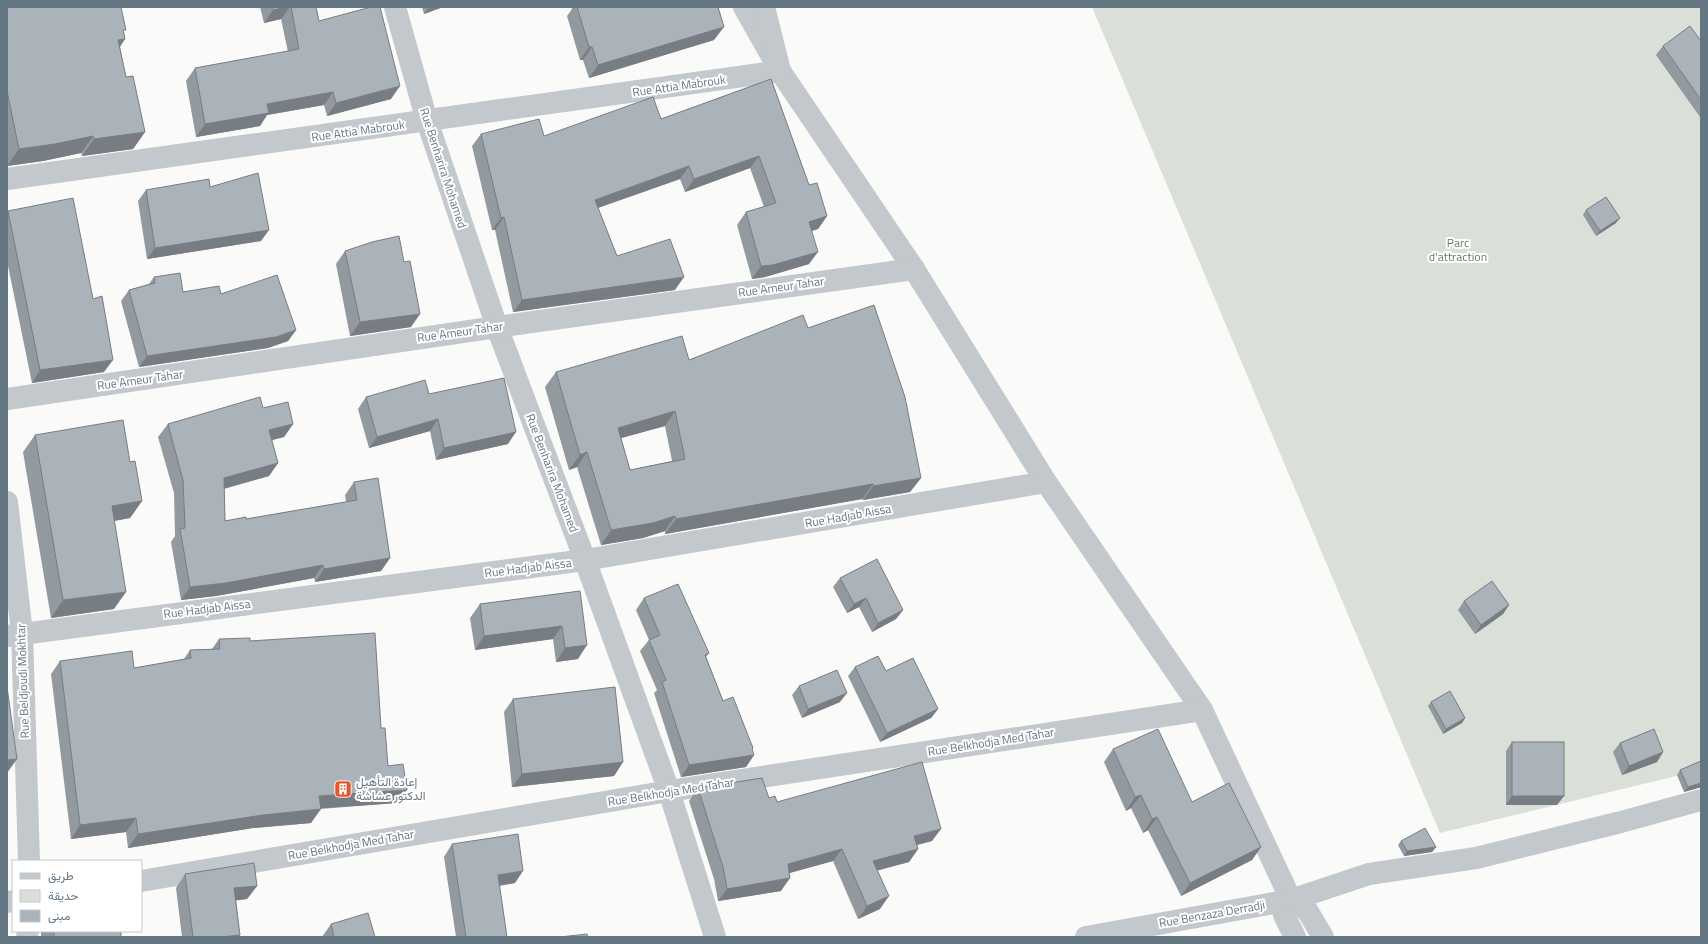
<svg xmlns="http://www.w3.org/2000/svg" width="1708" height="944" font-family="'Titillium Web',Vazirmatn,sans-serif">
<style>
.green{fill:#dadfd7}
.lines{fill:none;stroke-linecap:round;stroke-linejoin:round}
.minor{stroke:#c3c8cc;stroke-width:22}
.tertiary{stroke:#c3c8cc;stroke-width:22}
.wall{fill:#929a9f;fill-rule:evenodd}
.shaded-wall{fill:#777d82}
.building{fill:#aab3b9;stroke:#777d82;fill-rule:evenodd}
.labels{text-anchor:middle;stroke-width:4;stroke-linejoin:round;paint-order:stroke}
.street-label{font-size:12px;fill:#657683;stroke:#fff}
.park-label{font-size:12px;fill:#687a64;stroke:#fff}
.poi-label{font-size:12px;fill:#657683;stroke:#fff;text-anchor:start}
</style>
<rect width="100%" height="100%" fill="#fafaf8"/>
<polygon class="green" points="1092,7 1701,7 1701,770 1440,833"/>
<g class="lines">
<g class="minor">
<polyline points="395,7 427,121 497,327 585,560 669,791 715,937"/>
<polyline points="744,7 780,71 914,269 1046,482 1202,710 1291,900 1307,910 1323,937"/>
<polyline points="7,179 780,71 764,7"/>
<polyline points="7,399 497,327 914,269"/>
<polyline points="7,636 585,560 1046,482"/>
<polyline points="141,881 669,791 1202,710"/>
<polyline points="1291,900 1284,915 1295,937"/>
<polyline points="7,902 13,901"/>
<polyline points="1086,937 1291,900"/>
</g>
<g class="tertiary">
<polyline points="7,502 22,633 29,861"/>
<polyline points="1291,900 1369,874 1476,858 1621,822 1701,800"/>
<polyline points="27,937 28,931"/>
</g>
</g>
<g class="wall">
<polygon points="7,7 124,32 125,39 120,47 126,77 145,132 133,149 82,156 81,153 43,161 7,166"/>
<polygon points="260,7 316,7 319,21 391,99 327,116 324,105 267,115 260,126 196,137 186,81 195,68 288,52 281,19 264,23"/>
<polygon points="422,7 443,7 424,14"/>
<polygon points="571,7 718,7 714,40 589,78 583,60 580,60 567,16 572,9"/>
<polygon points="1701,41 1701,116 1700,117 1656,55 1663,46"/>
<polygon points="771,79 809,185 827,216 818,229 812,231 809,264 765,277 752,279 737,225 746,212 764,207 750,168 685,192 680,179 598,208 617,256 675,290 513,312 495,230 492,230 472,146 481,134 544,136 661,119"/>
<polygon points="146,190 261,241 147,259 138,201"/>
<polygon points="1586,210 1616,223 1596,236 1583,215"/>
<polygon points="8,211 104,372 32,383 7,261 7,212"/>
<polygon points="345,251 411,327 350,336 336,264"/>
<polygon points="154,277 183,292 221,294 296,330 288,341 268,348 139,367 121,301 129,290 149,284"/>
<path d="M808,328L921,478L910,492L863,500L862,499L665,534V531L643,538L601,545L577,467L569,470L545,387L556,372L689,360ZM665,426L672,461L630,470L621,438Z"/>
<polygon points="429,394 508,444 436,460 430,431 369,448 358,409 366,397"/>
<polygon points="263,408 293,424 284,437 272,440 278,463 269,476 224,489 225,521 246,519 346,502 345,495 354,482 390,558 381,571 315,582 314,578 216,596 181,600 171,542 175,536 174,493 158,437 168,424"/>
<polygon points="35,435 130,462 142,501 130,518 115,521 114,609 51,618 23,452"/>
<polygon points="840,578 903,610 896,619 872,632 859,607 847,613 833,587"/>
<polygon points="580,591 578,659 556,662 553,639 475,650 470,618 480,604"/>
<polygon points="644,598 709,653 706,657 723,701 752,750 754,755 746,767 681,777 654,693 657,690 640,651 649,640 636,610"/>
<polygon points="1464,601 1509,605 1503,614 1475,634 1458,610"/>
<polygon points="219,639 250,641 381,728 388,766 397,803 320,809 311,823 253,828 128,848 126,832 71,839 51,674 60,661 134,668 184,659 190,650 212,649"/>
<polygon points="855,667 886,671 938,709 931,718 880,742 848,676"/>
<polygon points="799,686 840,702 802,718 792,695"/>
<polygon points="513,699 623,762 614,776 512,787 504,712"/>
<polygon points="1431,702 1465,718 1462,723 1443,734 1428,706"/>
<polygon points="1512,742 1557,805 1506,805 1506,751"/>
<polygon points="1620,743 1663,752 1657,762 1622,775 1613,752"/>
<polygon points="1113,749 1192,802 1261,847 1252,860 1181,896 1148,830 1143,833 1131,808 1126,811 1104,762"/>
<polygon points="1701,761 1701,788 1698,788 1684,792 1677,775 1680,770"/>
<polygon points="698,788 769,798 777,802 932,841 917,845 918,849 909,862 877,870 880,909 858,919 833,861 789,873 781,891 718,901 714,879 689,801"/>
<polygon points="1401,841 1436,847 1432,852 1404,856 1398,845"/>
<polygon points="452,844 515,883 499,886 507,937 456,937 444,857"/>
<polygon points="185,874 257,886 247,899 236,900 240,935 239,937 182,937 176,888"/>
<polygon points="331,924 375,937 322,937"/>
<rect x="41" y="931" width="80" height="6"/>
</g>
<g class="shaded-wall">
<polygon points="286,7 290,7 281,19 264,23 273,10"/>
<polygon points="429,7 443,7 424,14"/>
<polygon points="724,27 714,40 589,78 598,65"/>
<polygon points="125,39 113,56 118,40"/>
<polygon points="589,47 592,47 583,60 580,60"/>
<polygon points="400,86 391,99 327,116 336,103"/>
<polygon points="333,92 324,105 267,115 260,126 196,137 205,124 267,104"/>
<polygon points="145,132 133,149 82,156 94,139"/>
<polygon points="93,136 81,153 43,161 7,166 19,149"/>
<polygon points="759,156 750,168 685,192 694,179"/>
<polygon points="689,166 680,179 586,212 595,200"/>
<polygon points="827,216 818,229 800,234 809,222"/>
<polygon points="504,217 495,230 492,230 501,218"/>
<polygon points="1620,218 1616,223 1596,236 1600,231"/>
<polygon points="269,230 261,241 147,259 155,248"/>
<polygon points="818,252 809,264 765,277 752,279 761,266"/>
<polygon points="684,277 675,290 513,312 522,300"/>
<polygon points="420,314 411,327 350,336 360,322"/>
<polygon points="296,330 288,341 268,348 139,367 147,356"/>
<polygon points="113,360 104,372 32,383 40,370"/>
<polygon points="675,411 665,426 607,442 618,428"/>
<polygon points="438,419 430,431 369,448 377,437"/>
<polygon points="293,424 284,437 260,443 269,430"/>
<polygon points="516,432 508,444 436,460 444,448"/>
<polygon points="587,452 577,467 569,470 580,455"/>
<polygon points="278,463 269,476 215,491 224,478"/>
<polygon points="921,478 910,492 863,500 873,486"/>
<polygon points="873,484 862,499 665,534 676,519"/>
<polygon points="142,501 130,518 100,523 112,506"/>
<polygon points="675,516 665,531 643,538 601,545 611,530"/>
<polygon points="390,558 381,571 315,582 324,569"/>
<polygon points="323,565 314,578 216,596 181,600 190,587"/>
<polygon points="126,592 114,609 51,618 63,600"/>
<polygon points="866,598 859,607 847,613 854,604"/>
<polygon points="1509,605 1503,614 1475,634 1481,625"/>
<polygon points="903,610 896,619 872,632 878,623"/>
<polygon points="562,626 553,639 475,650 484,636"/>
<polygon points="587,645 578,659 556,662 565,648"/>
<polygon points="847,693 840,702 802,718 808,709"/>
<polygon points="938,709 931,718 880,742 887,733"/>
<polygon points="1465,718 1462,723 1443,734 1446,729"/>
<polygon points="753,748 748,756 754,755 746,767 681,777 689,765"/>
<polygon points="1663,752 1657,762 1622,775 1629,766"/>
<polygon points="17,759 7,773 7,760"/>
<polygon points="623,762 614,776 512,787 522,774"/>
<polygon points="1701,783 1701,788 1698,788 1684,792 1688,787"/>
<polygon points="407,790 397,803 310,809 319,796"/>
<polygon points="1141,795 1131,808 1126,811 1135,797"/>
<polygon points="1512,796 1564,796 1557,805 1506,805"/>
<polygon points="321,809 311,823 253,828 128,848 138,834 263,815"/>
<polygon points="1157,817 1148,830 1143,833 1152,819"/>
<polygon points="136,818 126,832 71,839 80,825"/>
<polygon points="941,829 932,841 905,848 914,836"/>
<polygon points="1261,847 1252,860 1181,896 1190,883"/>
<polygon points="1436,847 1432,852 1404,856 1407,851"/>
<polygon points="842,849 833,861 779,876 788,864"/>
<polygon points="918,849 909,862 865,874 873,861"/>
<polygon points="523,871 515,883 489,887 498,875"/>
<polygon points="790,878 781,891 718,901 727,889"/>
<polygon points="257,886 247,899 225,902 234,888"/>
<polygon points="889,896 880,909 858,919 867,906"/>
<polygon points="240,935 239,937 221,937"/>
</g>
<g class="building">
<polygon points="7,7 121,7 126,30 123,30 125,39 118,40 126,77 133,76 145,132 94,139 93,136 55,144 19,149 7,91"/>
<polygon points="272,7 286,7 273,10"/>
<polygon points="291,7 316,7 319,21 371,7 380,7 400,86 336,103 333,92 267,104 269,113 205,124 195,68 299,49"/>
<polygon points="577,7 718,7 724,27 598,65 592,47 589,47"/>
<polygon points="1690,26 1701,41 1701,100 1663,46"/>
<polygon points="771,79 809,185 817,183 827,216 809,222 818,252 773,265 761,266 746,212 776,203 759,156 694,179 689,166 595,200 617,256 670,239 684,277 522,300 504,217 501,218 481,134 539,119 544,136 653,97 661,119"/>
<polygon points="258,173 269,230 155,248 146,190 209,179 210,187"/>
<polygon points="1606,197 1620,218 1600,231 1586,210"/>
<polygon points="73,198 93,299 102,296 113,360 40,370 8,211"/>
<polygon points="399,236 404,262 410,261 420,314 360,322 345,251 372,242"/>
<polygon points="180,273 183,292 219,286 221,294 277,275 296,330 276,337 147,356 129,290 155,283 154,277"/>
<path d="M874,305L905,397L921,478L873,486V484L676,519L675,516L653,523L611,530L587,452L580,455L556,372L682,336L689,360L803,315L808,328ZM675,411L685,459L630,470L618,428Z"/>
<polygon points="504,378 516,432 444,448 438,419 377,437 366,397 425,380 429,394"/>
<polygon points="260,397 263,408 288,402 293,424 269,430 278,463 224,478 225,521 246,517 246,519 357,500 354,482 378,478 390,558 324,569 323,565 226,583 190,587 180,529 185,528 183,480 168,424"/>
<polygon points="123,420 130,462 135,461 142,501 112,506 126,592 63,600 35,435"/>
<polygon points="877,559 903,610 878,623 866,598 854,604 840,578"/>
<polygon points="1492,581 1509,605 1481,625 1464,601"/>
<polygon points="678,584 709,653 705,655 723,701 733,697 753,748 752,749 754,755 689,765 662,682 666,680 649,640 660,635 644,598"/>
<polygon points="580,591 587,645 565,648 562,626 484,636 480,604"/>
<polygon points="375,633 381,728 385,728 388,766 403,764 407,790 319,796 321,809 263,815 138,834 136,818 80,825 60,661 132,651 134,668 191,658 190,650 220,649 219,639 250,638 250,641"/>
<polygon points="878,656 886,671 913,658 938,709 887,733 855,667"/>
<polygon points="837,670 847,693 808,709 799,686"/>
<polygon points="7,687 17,759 7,760"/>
<polygon points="615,687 623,762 522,774 513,699"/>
<polygon points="1450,691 1465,718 1446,729 1431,702"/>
<polygon points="1158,729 1192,802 1229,783 1261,847 1190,883 1157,817 1152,819 1141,795 1135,797 1113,749"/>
<polygon points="1654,729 1663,752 1629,766 1620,743"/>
<rect x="1512" y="742" width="52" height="54"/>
<polygon points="1701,761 1701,783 1688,787 1680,770"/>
<polygon points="922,762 941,829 914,836 918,849 873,861 889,896 867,906 842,849 788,864 790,878 727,889 723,867 698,788 762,778 769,798 775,796 777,802"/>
<polygon points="1425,828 1436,847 1407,851 1401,841"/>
<polygon points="518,834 523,871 498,875 507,937 466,937 452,844"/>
<polygon points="254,863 257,886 234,888 240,935 221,937 193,937 185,874"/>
<polygon points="368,913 375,937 334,937 331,924"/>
<rect x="54" y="931" width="67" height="6"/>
<polygon points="587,934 588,937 560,937"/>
</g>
<defs>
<symbol id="building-square" viewBox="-11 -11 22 22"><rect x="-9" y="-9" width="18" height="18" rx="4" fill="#e4572e" stroke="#fff"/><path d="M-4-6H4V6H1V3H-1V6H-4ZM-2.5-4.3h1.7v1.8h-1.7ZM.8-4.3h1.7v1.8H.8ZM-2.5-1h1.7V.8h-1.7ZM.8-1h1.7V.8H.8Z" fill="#fff"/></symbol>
</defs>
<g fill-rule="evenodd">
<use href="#building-square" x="333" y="779" width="20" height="20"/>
</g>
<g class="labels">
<g class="street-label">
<text transform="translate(679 86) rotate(-8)" y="4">Rue Attia Mabrouk</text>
<text transform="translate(358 131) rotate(-8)" y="4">Rue Attia Mabrouk</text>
<text transform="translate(443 168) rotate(72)" y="4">Rue Benharira Mohamed</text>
<text transform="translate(781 287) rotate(-8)" y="4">Rue Ameur Tahar</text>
<text transform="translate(460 332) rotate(-8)" y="4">Rue Ameur Tahar</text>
<text transform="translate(140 380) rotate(-8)" y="4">Rue Ameur Tahar</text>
<text transform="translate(552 473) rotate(69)" y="4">Rue Benharira Mohamed</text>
<text transform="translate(848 516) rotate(-10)" y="4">Rue Hadjab Aissa</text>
<text transform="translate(528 568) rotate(-7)" y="4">Rue Hadjab Aissa</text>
<text transform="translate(207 609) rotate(-7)" y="4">Rue Hadjab Aissa</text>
<text transform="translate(23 681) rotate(-92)" y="4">Rue Beldjoudi Mokhtar</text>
<text transform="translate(991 742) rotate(-9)" y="4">Rue Belkhodja Med Tahar</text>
<text transform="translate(671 792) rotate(-9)" y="4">Rue Belkhodja Med Tahar</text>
<text transform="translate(351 845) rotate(-10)" y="4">Rue Belkhodja Med Tahar</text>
<text transform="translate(1212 914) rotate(-10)" y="4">Rue Benzaza Derradji</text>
</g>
<g class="park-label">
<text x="1458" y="247">Parc<tspan x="1458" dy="14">d'attraction</tspan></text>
</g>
<g class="poi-label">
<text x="356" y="786">إعادة التأهيل<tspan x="356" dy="14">الدكتور عشاشة</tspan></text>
</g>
</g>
<rect width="1708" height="944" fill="none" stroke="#657683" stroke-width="16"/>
<rect x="12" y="860" width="130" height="72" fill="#ffffff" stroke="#c1c8cd"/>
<rect x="20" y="873" width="20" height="6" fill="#c3c8cc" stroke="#c1c8cd"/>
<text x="48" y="880" font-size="12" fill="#657683">طريق</text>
<rect x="20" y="890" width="20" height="12" fill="#dadfd7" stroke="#c1c8cd"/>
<text x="48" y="900" font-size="12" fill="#657683">حديقة</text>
<rect x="20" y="910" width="20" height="12" fill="#aab3b9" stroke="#c1c8cd"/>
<text x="48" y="920" font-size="12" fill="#657683">مبنى</text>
</svg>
